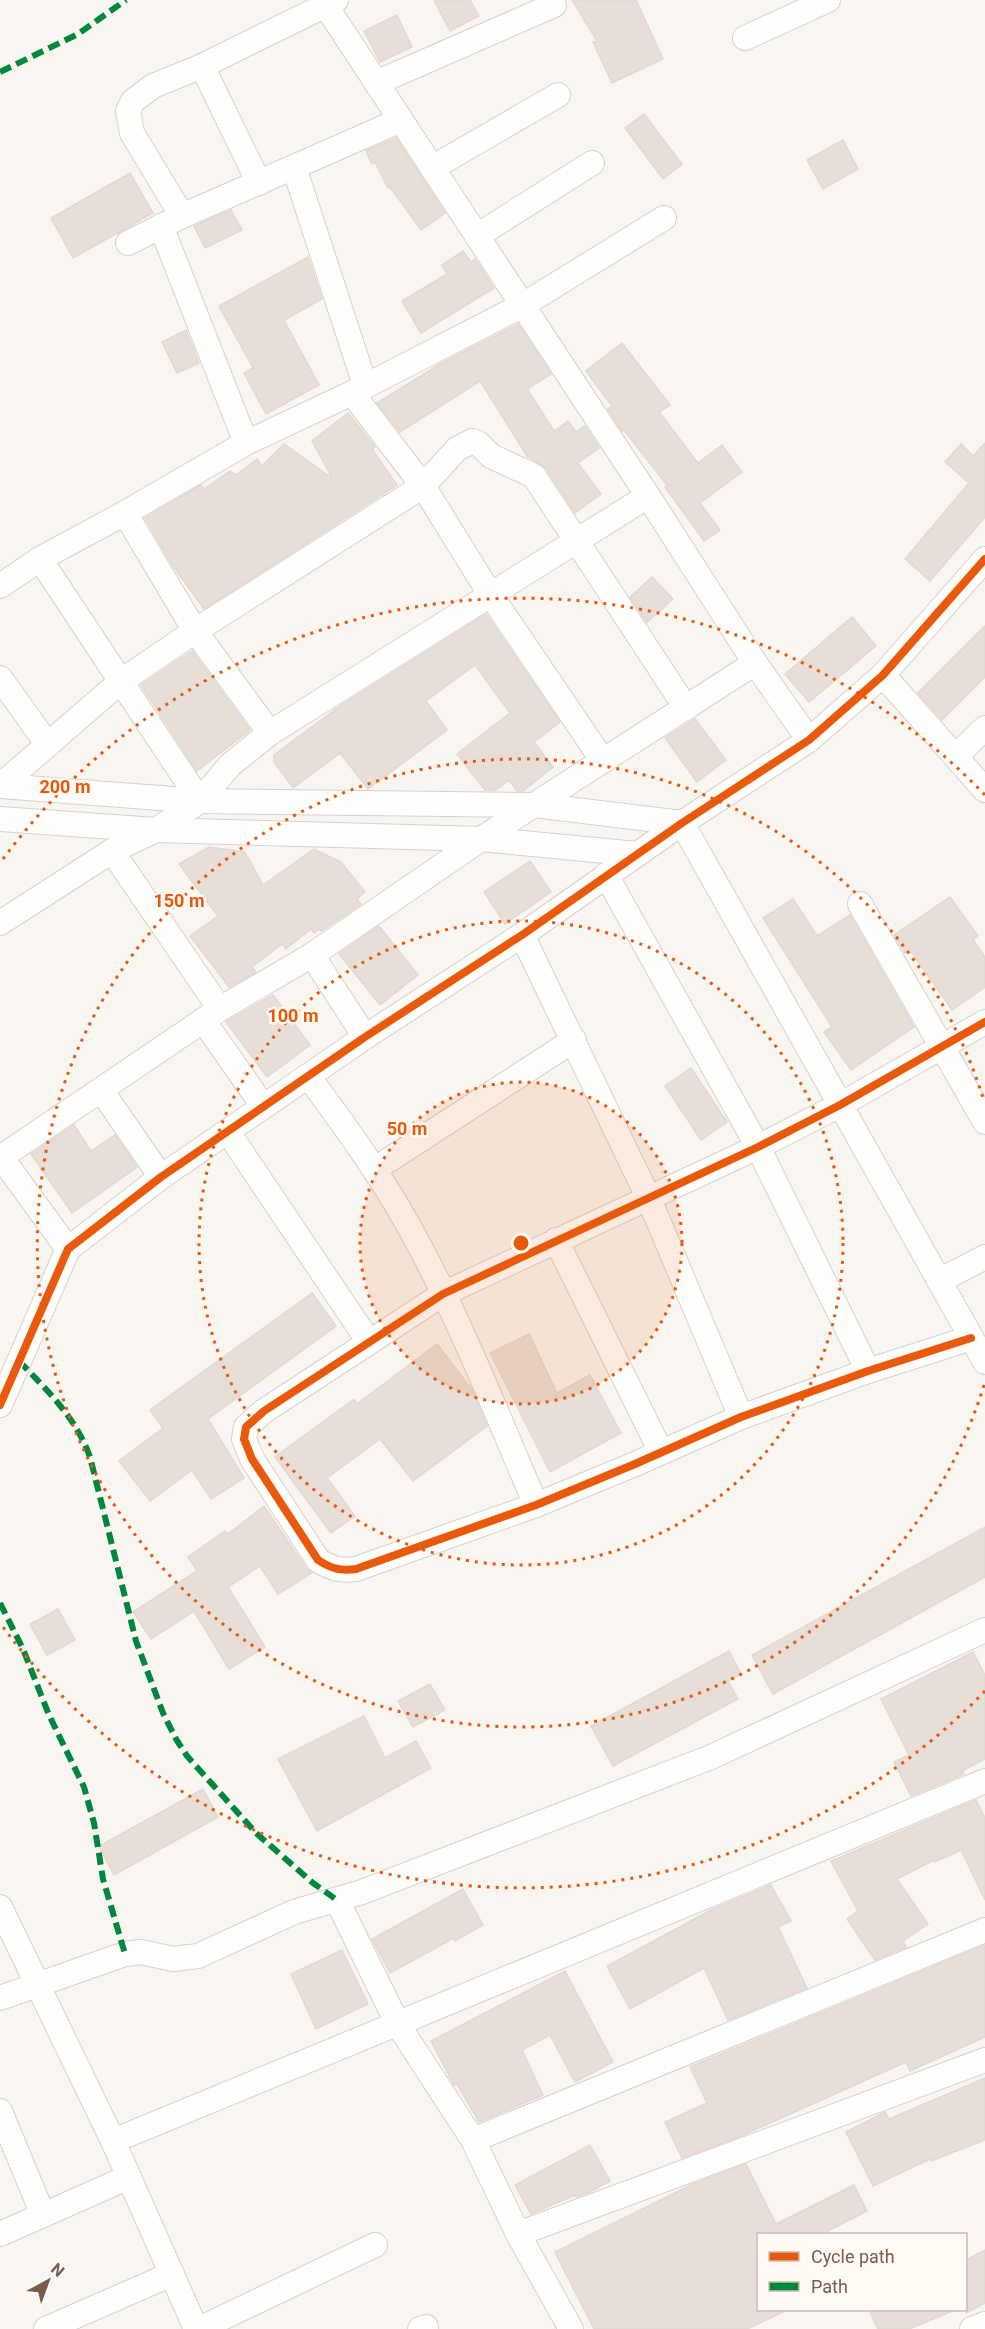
<svg xmlns="http://www.w3.org/2000/svg" width="985" height="2329" font-family="Roboto,sans-serif">
<style>
.building{fill:#e6ded7;stroke:#e2d8d2;stroke-width:1.5}
.lines{fill:none;stroke-linecap:round;stroke-linejoin:round}
.minor-casing{stroke:#d7d1cb;stroke-width:26}
.minor{stroke:#fefefd;stroke-width:24}
.quiet{stroke:#00873e;stroke-width:6;stroke-dasharray:12 6;stroke-linecap:butt}
.cycleway-casing{stroke:#fffaf3;stroke-width:11}
.cycleway{stroke:#e8590c;stroke-width:8}
.ring{fill:none;stroke:#e8590c;stroke-width:3;stroke-dasharray:3 6}
.centre{fill:#e8590c;stroke:#fffaf3;stroke-width:3}
.ring-label{font-size:18px;text-anchor:middle;font-weight:bold;fill:#e8590c;stroke:#fffaf3;stroke-width:5;stroke-linejoin:round;paint-order:stroke}
</style>
<rect width="100%" height="100%" fill="#f9f5f0"/>
<g class="building">
<polygon points="434,0 470,0 479,16 450,31"/>
<polygon points="572,0 636,0 663,59 612,83 593,42 597,41"/>
<polygon points="397,15 412,47 380,62 364,31"/>
<polygon points="644,114 682,164 663,179 625,128"/>
<polygon points="396,138 445,213 421,230 390,187 388,188 375,162 372,164 366,151"/>
<polygon points="843,140 858,169 823,189 807,160"/>
<polygon points="130,173 153,213 73,258 51,218"/>
<polygon points="231,210 242,230 205,248 194,226"/>
<polygon points="463,251 471,262 475,259 494,288 421,333 402,301 447,274 442,265"/>
<polygon points="308,257 322,299 284,320 319,385 266,414 244,373 253,368 219,306"/>
<polygon points="518,324 551,374 527,389 554,431 568,421 576,432 585,426 599,448 578,463 601,494 575,513 546,468 527,456 480,381 400,432 377,403 440,364"/>
<polygon points="186,330 199,363 177,373 162,342"/>
<polygon points="622,343 670,405 659,412 698,463 722,445 742,472 700,503 720,530 704,541 665,487 667,485 624,430 622,431 608,409 612,406 586,371"/>
<polygon points="348,413 375,447 372,449 397,485 204,609 173,566 145,518 201,485 204,489 230,471 236,475 257,459 262,466 284,444 332,478 312,441"/>
<polygon points="985,443 985,517 930,581 905,559 969,483 945,462 961,444 973,456"/>
<polygon points="652,577 673,599 647,622 630,597"/>
<polygon points="486,614 560,722 534,742 553,767 523,791 517,791 509,780 496,790 485,790 457,754 510,713 475,665 426,701 447,730 368,789 340,753 293,788 274,762 274,755 340,706"/>
<polygon points="852,617 876,646 809,702 785,674"/>
<polygon points="985,626 985,677 942,720 918,693"/>
<polygon points="192,651 250,730 197,771 141,685"/>
<polygon points="695,719 726,760 697,782 665,738"/>
<polygon points="209,847 245,852 263,885 314,849 341,862 365,892 357,899 361,904 321,931 319,929 314,933 311,929 286,949 282,944 252,967 256,972 229,987 190,936 218,916 179,864"/>
<polygon points="530,861 551,892 505,924 484,892"/>
<polygon points="950,897 978,936 973,940 985,957 985,987 952,1010 910,950 905,953 894,935"/>
<polygon points="793,899 817,936 850,915 914,1027 851,1070 824,1032 832,1027 763,918"/>
<polygon points="379,926 418,975 380,1005 339,954"/>
<polygon points="273,995 310,1045 267,1077 226,1022"/>
<polygon points="691,1068 727,1122 701,1140 665,1086"/>
<polygon points="74,1125 91,1151 115,1135 137,1167 72,1213 31,1154"/>
<polygon points="312,1293 336,1326 208,1419 244,1478 211,1499 192,1470 150,1501 119,1461 163,1428 150,1410"/>
<polygon points="529,1334 557,1393 590,1375 621,1433 550,1472 490,1353"/>
<polygon points="437,1344 472,1390 487,1426 413,1481 380,1439 327,1478 355,1516 331,1533 275,1457 354,1399 357,1404"/>
<polygon points="264,1506 306,1568 312,1573 278,1594 260,1566 228,1587 265,1647 229,1669 194,1611 151,1639 133,1612 197,1571 188,1557 225,1531 228,1534"/>
<polygon points="985,1527 985,1577 773,1694 752,1655"/>
<polygon points="58,1609 75,1640 47,1655 30,1624"/>
<polygon points="729,1651 741,1674 728,1681 738,1699 613,1766 591,1726"/>
<polygon points="973,1652 985,1675 985,1759 962,1771 964,1774 911,1796 894,1762 909,1755 881,1699"/>
<polygon points="430,1684 445,1710 413,1727 398,1701"/>
<polygon points="364,1716 385,1758 416,1741 431,1768 317,1831 278,1759"/>
<polygon points="203,1789 218,1817 114,1875 99,1846"/>
<polygon points="976,1800 985,1818 985,1900 961,1850 935,1862 934,1860 897,1879 928,1924 903,1941 906,1947 875,1960 847,1919 858,1911 831,1861"/>
<polygon points="771,1885 791,1921 778,1927 807,1988 728,2020 704,1968 630,2009 607,1966 713,1909"/>
<polygon points="463,1889 483,1925 455,1941 454,1938 390,1973 372,1939"/>
<polygon points="985,1945 985,2037 910,2071 906,2062 741,2136 682,2158 665,2122 707,2103 690,2067"/>
<polygon points="342,1950 368,2004 316,2029 291,1974"/>
<polygon points="565,1971 613,2062 575,2082 550,2035 522,2050 543,2095 479,2122 457,2084 454,2085 431,2041"/>
<polygon points="985,2078 985,2140 931,2161 930,2159 873,2186 846,2132 885,2112 889,2119"/>
<polygon points="590,2145 610,2181 590,2192 576,2197 575,2195 531,2214 515,2185"/>
<polygon points="746,2164 776,2224 854,2185 867,2211 820,2235 759,2235 759,2310 787,2310 747,2329 594,2329 555,2252 693,2184"/>
<polygon points="985,2250 985,2303 966,2313 966,2260"/>
<polygon points="869,2310 955,2310 909,2329 878,2329"/>
</g>
<g class="lines">
<defs>
<g id="minor">
<polyline points="322,0 648,496 755,663 809,740"/>
<polyline points="745,38 828,0"/>
<polyline points="202,66 259,183"/>
<polyline points="376,83 554,5"/>
<polyline points="294,167 365,385"/>
<polyline points="432,168 558,95"/>
<polyline points="182,216 132,133 128,111 133,101 153,86 202,66 336,0"/>
<polyline points="161,226 246,443"/>
<polyline points="477,236 592,163"/>
<polyline points="128,243 182,216 401,120"/>
<polyline points="352,393 423,486 490,594 603,761"/>
<polyline points="125,513 195,631 270,733"/>
<polyline points="40,559 200,801"/>
<polyline points="0,586 40,559 125,513 246,443 352,393 523,305 664,218"/>
<polyline points="883,675 985,790"/>
<polyline points="0,678 48,745"/>
<polyline points="956,756 985,728"/>
<polyline points="0,786 200,801 534,805 682,823 985,1362"/>
<polyline points="0,786 120,682 195,631 423,486 457,449 472,441 478,443 491,456 534,476 686,708"/>
<polyline points="0,819 156,830 481,839 637,854"/>
<polyline points="112,851 220,1009"/>
<polyline points="606,875 758,1147 868,1371"/>
<polyline points="860,904 985,1122"/>
<polyline points="0,923 112,851 156,830 200,801 230,765 270,733 648,496"/>
<polyline points="522,935 649,1199 741,1417"/>
<polyline points="312,955 365,1037"/>
<polyline points="203,1020 263,1106"/>
<path d="M308,1076C348,1130 387,1184 418,1243C463,1327 498,1417 536,1505"/>
<polyline points="101,1090 161,1177"/>
<polyline points="228,1132 369,1342"/>
<polyline points="1,1157 68,1249"/>
<polyline points="0,1158 220,1009 312,955 481,839 755,663"/>
<polyline points="375,1169 574,1040"/>
<polyline points="556,1240 661,1452"/>
<polyline points="939,1281 985,1257"/>
<path d="M971,1338L868,1371L741,1417L635,1464L536,1505L356,1569C340,1571 332,1569 318,1560L252,1459L244,1439L246,1427L264,1411L443,1294L758,1147L840,1105L985,1022"/>
<polyline points="0,1405 68,1249 161,1177 365,1037 522,935 682,823 809,740 883,675 985,559"/>
<polyline points="337,1900 397,2023 473,2140 518,2234 571,2329"/>
<polyline points="0,1907 113,2141 196,2329"/>
<polyline points="0,1998 125,1954 141,1952 173,1959 198,1956 294,1912 362,1892 711,1757 985,1630"/>
<polyline points="0,2111 43,2215"/>
<polyline points="473,2140 985,1930"/>
<polyline points="113,2141 985,1781"/>
<polyline points="0,2234 129,2177"/>
<polyline points="518,2234 985,2060"/>
<polyline points="46,2329 172,2274"/>
<polyline points="199,2329 375,2245"/>
<polyline points="420,2329 426,2327"/>
<polyline points="972,2329 985,2324"/>
</g>
</defs>
<use href="#minor" class="minor-casing"/>
<use href="#minor" class="minor"/>
<g class="quiet">
<polyline points="0,72 78,34 126,0"/>
<path d="M19,1361C48,1391 76,1418 90,1457L136,1641L163,1713L176,1739L187,1756L256,1833L313,1883L337,1900"/>
<polyline points="0,1603 23,1649 49,1715 84,1787 94,1823 103,1879 125,1954"/>
</g>
<defs>
<g id="cycleway">
<path d="M971,1338L868,1371L741,1417L635,1464L536,1505L356,1569C340,1571 332,1569 318,1560L252,1459L244,1439L246,1427L264,1411L443,1294L758,1147L840,1105L985,1022"/>
<polyline points="0,1405 68,1249 161,1177 365,1037 522,935 682,823 809,740 883,675 985,559"/>
</g>
</defs>
<use href="#cycleway" class="cycleway-casing"/>
<use href="#cycleway" class="cycleway"/>
</g>
<circle cx="521" cy="1243" r="161" fill="#e8590c" fill-opacity=".12"/>
<g class="ring">
<circle cx="521" cy="1243" r="161"/>
<circle cx="521" cy="1243" r="322"/>
<path d="M984 1385A484 484 0 1 1 984 1101"/>
<path d="M985 1691A645 645 0 0 1 3 1627M3 859A645 645 0 0 1 985 795"/>
</g>
<circle cx="521" cy="1243" r="9" class="centre"/>
<g class="ring-label">
<text x="65" y="793">200 m</text>
<text x="179" y="907">150 m</text>
<text x="293" y="1022">100 m</text>
<text x="407" y="1135">50 m</text>
</g>
<rect x="757" y="2233" width="210" height="78" fill="#fffaf3" stroke="#cabbb1" stroke-width="1.5"/>
<rect x="769" y="2252" width="30" height="9" fill="#e8590c" stroke="#cabbb1" stroke-width="1.5"/>
<text x="811" y="2263" font-size="18" fill="#7a5c4d">Cycle path</text>
<rect x="769" y="2282" width="30" height="9" fill="#00873e" stroke="#cabbb1" stroke-width="1.5"/>
<text x="811" y="2293" font-size="18" fill="#7a5c4d">Path</text>
<g transform="translate(48 2281) rotate(41)" stroke="#fffaf3" stroke-width="4.5" paint-order="stroke">
<path d="M0-4.5L10 22L0 15L-10 22Z" fill="#7a5c4d"/>
<text y="-9" font-size="16" font-weight="bold" text-anchor="middle" fill="#7a5c4d">N</text>
</g>
</svg>
